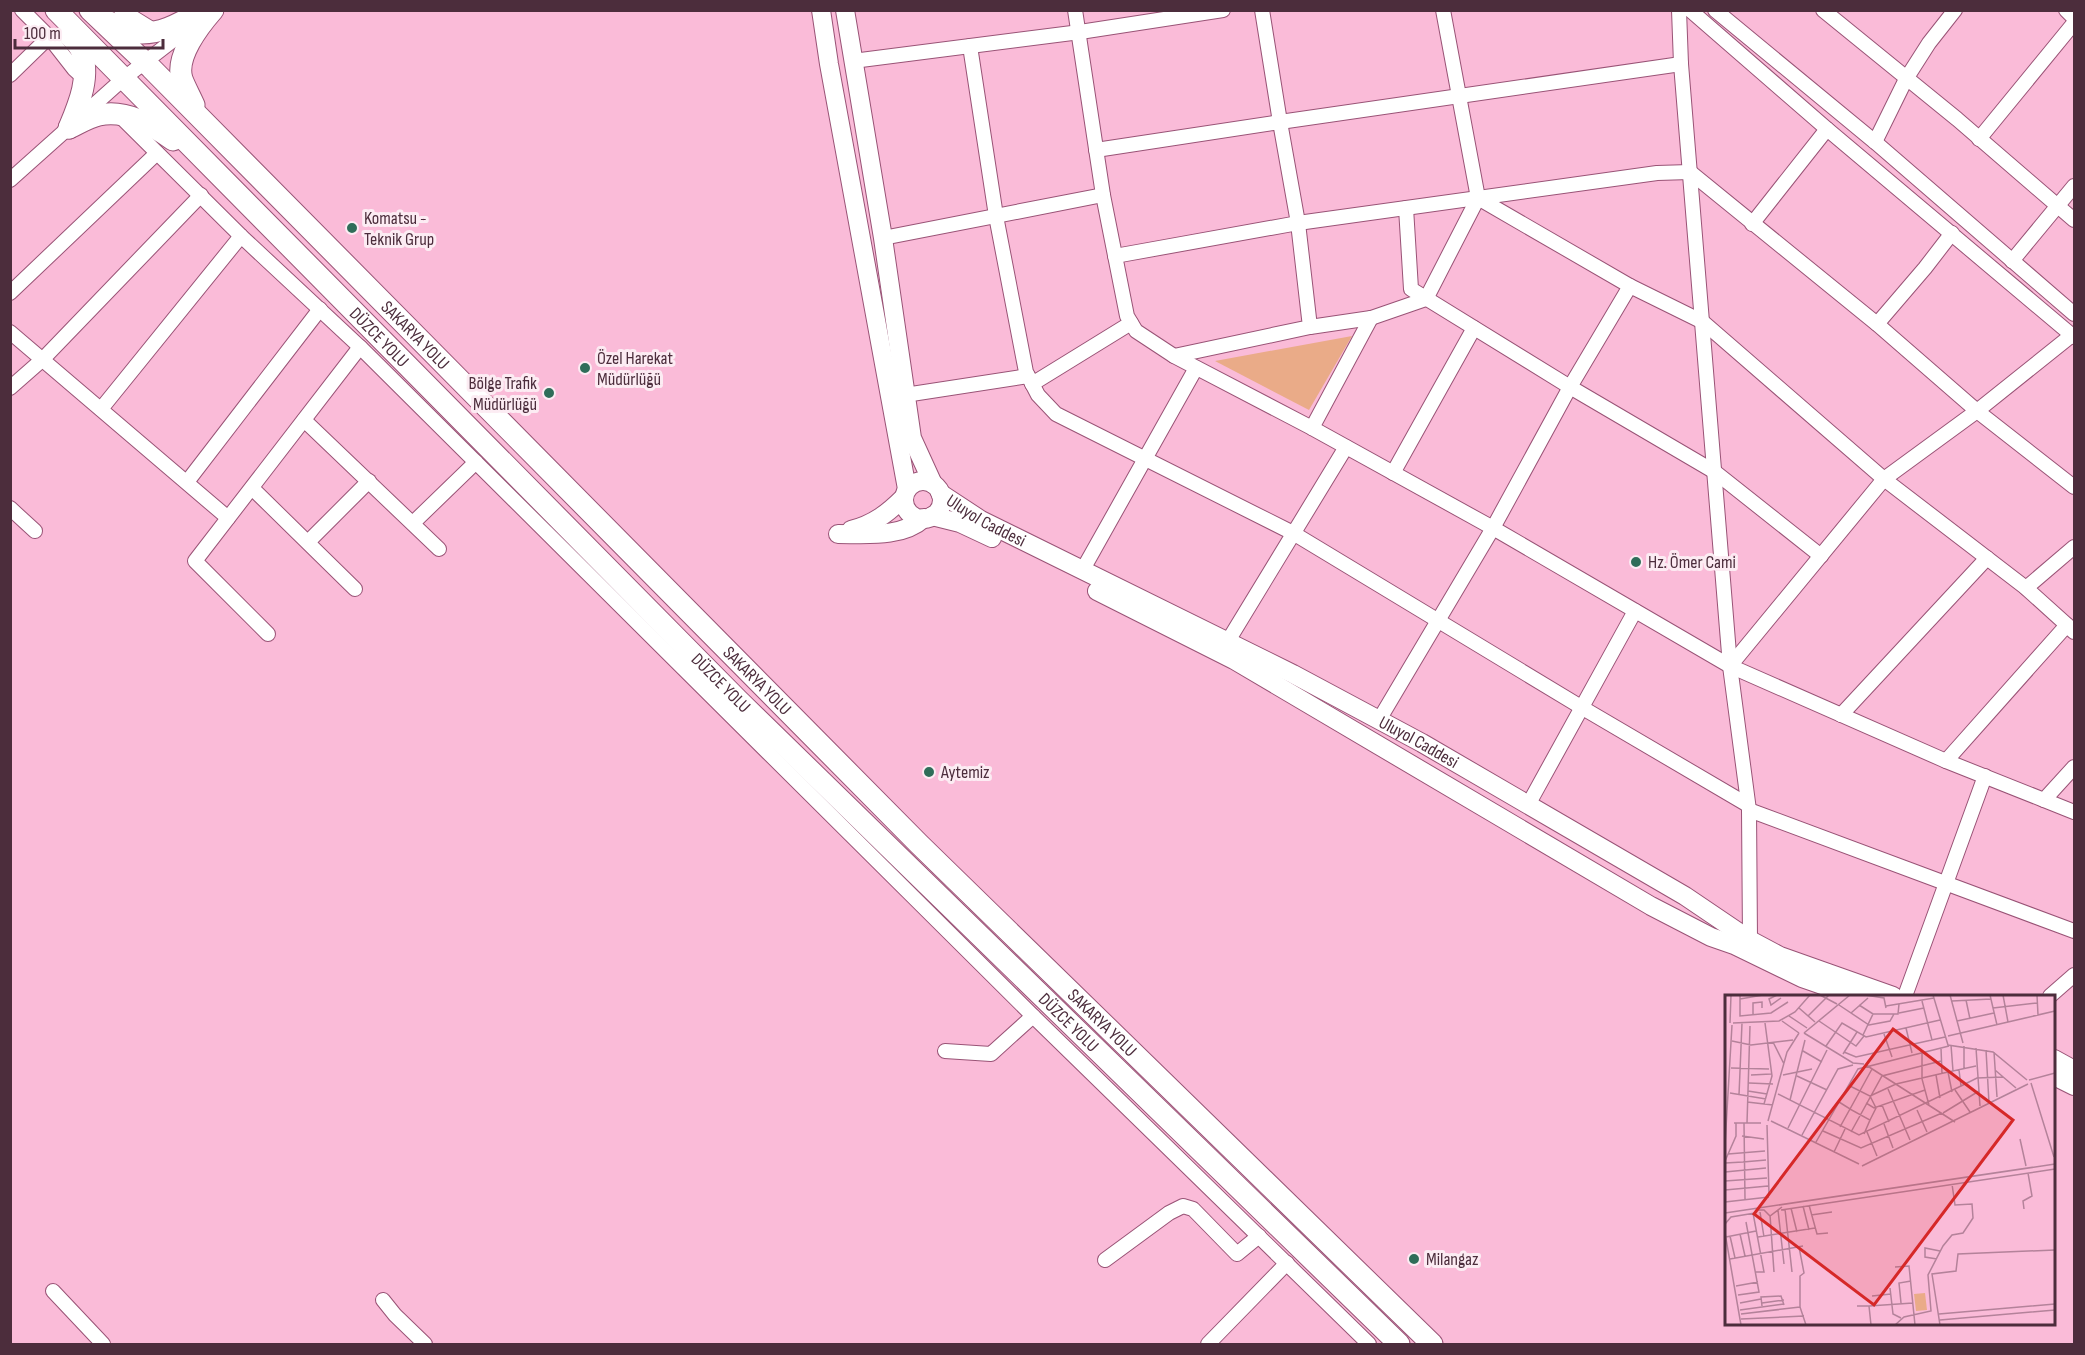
<svg xmlns="http://www.w3.org/2000/svg" width="2085" height="1355" font-family="'Sofia Sans Condensed',sans-serif">
<style>
.green{fill:#eaab88}
.lines{fill:none;stroke-linecap:round;stroke-linejoin:round}
.minor-casing{stroke:#995376;stroke-width:16}
.major-casing{stroke:#995376;stroke-width:20}
.highway-casing{stroke:#995376;stroke-width:23}
.minor{stroke:#fff;stroke-width:14}
.major{stroke:#fff;stroke-width:18}
.highway{stroke:#fff;stroke-width:21}
.poi-dot{fill:#2f6d59;stroke:#fcecf3;stroke-width:2}
.labels{text-anchor:middle;stroke-width:6;stroke-linejoin:round;paint-order:stroke}
.poi-label{font-size:18px;fill:#4c2d3c;stroke:#fcecf3;text-anchor:start}
.street-label{font-size:18px;fill:#4c2d3c;stroke:#fcecf3}
.inset-road{fill:none;stroke:#b4829a;stroke-width:1.5}
.view{fill:#d62828;fill-opacity:0.15;stroke:#d62828;stroke-width:3}
.inset-edge{fill:none;stroke:#4c2d3c;stroke-width:3}
</style>
<rect width="100%" height="100%" fill="#fabbd8"/>
<polygon class="green" points="1352,336 1309,410 1215,361"/>
<g class="lines">
<defs>
<g id="minor">
<polyline points="22,10 49,37 74,69 85,79"/>
<polyline points="121,10 155,31"/>
<polyline points="1075,10 1103,195 1127,316 1136,331 1174,356 1312,428 1493,528 1730,666 1946,761 2044,800 2074,767"/>
<polyline points="1262,10 1280,122 1681,64"/>
<polyline points="1679,10 1681,64 1730,666 1749,810 1750,940 1754,946"/>
<polyline points="1690,10 1827,129 2074,337"/>
<polyline points="1715,10 1875,142 2074,314"/>
<polyline points="1823,10 1957,119 2074,220"/>
<polyline points="2066,10 2074,18"/>
<polyline points="970,46 996,216 1026,372 1038,395 1056,414 1293,533 1581,707 1748,805"/>
<polyline points="853,61 1080,32 1223,10"/>
<polyline points="10,75 49,37"/>
<polyline points="120,116 241,236 360,347 1033,1016 1369,1344"/>
<polyline points="1979,139 2074,23"/>
<polyline points="1875,142 1906,79 1929,43 1955,10"/>
<polyline points="1096,150 1280,122 1298,223 1310,327 1174,356"/>
<polyline points="10,180 123,79 194,24"/>
<polyline points="1478,198 1630,286 1703,322 1884,479 2026,588 2067,625"/>
<polyline points="1406,208 1411,289 1570,387 1715,472 1821,556"/>
<polyline points="1752,224 1827,129"/>
<polyline points="883,238 1103,195"/>
<polyline points="1115,256 1298,223 1657,173 1690,172 1877,324 1977,411 2074,487"/>
<polyline points="2012,261 2074,186"/>
<polyline points="10,293 157,153"/>
<polyline points="1877,324 1925,268 1952,233"/>
<polyline points="1310,327 1371,318 1426,299 1478,198 1443,10"/>
<polyline points="10,332 228,518"/>
<polyline points="1032,384 1131,323"/>
<polyline points="10,388 43,359 201,195"/>
<polyline points="905,395 1028,376"/>
<polyline points="101,409 241,236"/>
<polyline points="304,420 439,549"/>
<polyline points="1312,428 1371,318"/>
<polyline points="1393,473 1474,328"/>
<polyline points="187,482 320,309"/>
<polyline points="252,488 355,589"/>
<polyline points="10,508 35,531"/>
<polyline points="413,523 476,462"/>
<polyline points="308,542 369,481"/>
<polyline points="1082,571 1196,368"/>
<polyline points="2026,588 2074,547"/>
<polyline points="268,634 195,561 360,347"/>
<polyline points="1228,641 1346,447"/>
<polyline points="1730,666 1884,479 1977,411 2072,335"/>
<polyline points="1841,715 1987,558"/>
<polyline points="1379,720 1493,528 1570,387 1630,286"/>
<polyline points="1946,761 2067,625 2074,632"/>
<polyline points="2044,800 2074,812"/>
<polyline points="1528,805 1635,611"/>
<polyline points="1749,810 2074,931"/>
<polyline points="1905,996 1985,776"/>
<polyline points="2050,996 2074,975"/>
<polyline points="945,1051 991,1054 1033,1016"/>
<polyline points="1105,1260 1169,1213 1183,1206 1193,1209 1237,1254 1259,1236"/>
<polyline points="53,1291 103,1344"/>
<polyline points="383,1300 395,1315 425,1344"/>
<polyline points="1208,1344 1287,1263"/>
</g>
<g id="major">
<polyline points="821,10 829,64 907,489"/>
<polyline points="845,10 883,238 912,438 933,484"/>
<circle cx="923" cy="500" r="19"/>
<path id="s1" d="M940,493L981,520L1293,674L1422,743L1685,896L1750,940L1780,956L1893,996"/>
<polyline points="932,516 960,523 992,538"/>
<path d="M851,530C874,524 888,513 904,497"/>
<path d="M838,534C866,534 902,538 924,518"/>
<polyline points="1097,591 1234,660 1651,906 1711,937 1734,945 1802,978 1854,996"/>
<polyline points="2054,1059 2074,1070"/>
<polyline points="2054,1076 2074,1086"/>
</g>
<g id="highway">
<path id="s2" d="M56,10L738,700L1399,1344"/>
<path id="s3" d="M90,10L151,68L919,844L1432,1344"/>
<path d="M109,22C116,25 124,31 131,32C158,37 181,23 203,10"/>
<path d="M194,105C190,96 185,87 182,79C175,57 199,26 213,10"/>
<path d="M69,128C78,124 89,117 99,115C126,109 152,125 173,140"/>
<path d="M69,128C79,104 91,76 81,50C79,45 73,39 69,35"/>
</g>
</defs>
<use href="#minor" class="minor-casing"/>
<use href="#major" class="major-casing"/>
<use href="#highway" class="highway-casing"/>
<use href="#minor" class="minor"/>
<use href="#major" class="major"/>
<use href="#highway" class="highway"/>
</g>
<g class="poi-dot">
<circle cx="352" cy="228" r="6"/>
<circle cx="585" cy="368" r="6"/>
<circle cx="549" cy="393" r="6"/>
<circle cx="1636" cy="562" r="6"/>
<circle cx="929" cy="772" r="6"/>
<circle cx="1414" cy="1259" r="6"/>
</g>
<g class="labels">
<g class="poi-label">
<text x="364" y="224">Komatsu -<tspan x="364" dy="21">Teknik Grup</tspan></text>
<text x="597" y="364">Özel Harekat<tspan x="597" dy="21">Müdürlüğü</tspan></text>
<text x="537" y="389" text-anchor="end">Bölge Trafik<tspan x="537" dy="21">Müdürlüğü</tspan></text>
<text x="1648" y="568">Hz. Ömer Cami</text>
<text x="941" y="778">Aytemiz</text>
<text x="1426" y="1265">Milangaz</text>
</g>
<g class="street-label">
<text dy="6" stroke="none"><textPath href="#s3" startOffset="460">SAKARYA YOLU</textPath></text>
<text dy="6" stroke="none"><textPath href="#s2" startOffset="460">DÜZCE YOLU</textPath></text>
<text dy="6" stroke="none"><textPath href="#s1" startOffset="54">Uluyol Caddesi</textPath></text>
<text dy="6" stroke="none"><textPath href="#s3" startOffset="946">SAKARYA YOLU</textPath></text>
<text dy="6" stroke="none"><textPath href="#s2" startOffset="946">DÜZCE YOLU</textPath></text>
<text dy="6" stroke="none"><textPath href="#s1" startOffset="540">Uluyol Caddesi</textPath></text>
<text dy="6" stroke="none"><textPath href="#s2" startOffset="1432">DÜZCE YOLU</textPath></text>
<text dy="6" stroke="none"><textPath href="#s3" startOffset="1432">SAKARYA YOLU</textPath></text>
</g>
</g>
<g transform="translate(1725 995)">
<rect width="330" height="330" fill="#fabbd8"/>
<path d="M200,298L202,315L191,316L189,299Z" fill="#eaab88"/>
<path class="inset-road" d="M15,0V21L46,18L63,7M52,0L44,4L46,10L56,3M95,0L112,9M140,0L159,3L161,13M208,0L223,50L268,57L302,85M225,0L238,48M265,0L272,30M278,0L283,27M312,0L313,20M15,4L38,0M241,5L245,24M197,6L207,45M227,6L266,4M114,10L144,30L165,26L169,19M134,10L148,19H173L174,9M161,11L209,3M74,13L90,27M268,13L312,8M126,18L143,3M174,18L199,13M28,19V8L37,7V13M64,21L82,33M83,21L104,0M57,26L74,38M94,26L131,51L139,41M232,26L269,18M5,28L6,0M8,28L54,26L70,17L85,0M181,33L187,58M0,34V81M79,38L128,68L139,69M79,38L125,0M159,39L167,62M138,40L148,19M223,41L330,16M7,46L26,50L68,45M48,47L59,69M226,50L228,76M101,51L117,28L141,42L215,25M239,51V74M216,53L217,79M251,53L255,111M261,55L264,108M78,56L97,67M119,57L131,62L220,42M269,57L272,102M197,58V84L204,110M118,59L132,37M141,70L230,127M6,73L44,74M270,75L291,93M26,80L46,79M58,80L87,74M211,80L215,103M72,81L102,95M304,85L330,78M24,88L48,89M306,88L329,162M123,90L145,101L151,113L145,125M236,91L252,83L278,82M163,94L185,145M230,95L245,117M23,96L42,99M227,97L223,77L251,71M5,98L41,104M53,99L134,140L236,91L234,75M14,100L17,28M145,101L171,89L223,77M65,105L80,45M22,107L48,110M114,107L125,114L147,74M141,108L149,113L200,95M39,109L47,81L40,28M157,110L164,127M192,115L202,137M218,118L254,96M43,126L62,57L74,38M46,126L134,169M9,128H36M19,128L20,204M22,128L25,31M159,129L168,153M42,130L44,199M115,132L125,114L145,125L139,139M63,133L102,55M98,136L136,153L217,118M126,137L157,81L216,66M142,137L152,161M77,140L113,74L128,70M17,141L39,144M295,144L301,171M91,147L133,74L224,51M0,150L7,30M109,157L120,134M3,159L40,156M0,166L11,141V128M18,167L41,165M0,168L18,167M137,171L303,89M0,177L41,173M0,186L42,183M0,195L43,191M0,207L44,202M84,210L92,239L103,238M78,211L84,235M66,213L72,237M60,214L67,277M299,214L298,206L307,201L303,178M31,215H39L45,221L57,212M53,215L59,269M56,215L330,174M35,217L39,242M0,218L330,169M28,218L39,277H31M45,220L49,277M86,220L107,217M0,229L6,222L30,218M0,238L16,330M15,239L20,261M5,241L10,263M1,242L31,236M33,242L90,233M74,252L79,278L75,281V312L81,330M5,264L78,251M212,264L200,262V253L215,256M170,272L184,271L190,330M11,291L33,287M165,293L168,319L176,323M13,300L34,297L21,227M147,301L166,299M15,308L36,304M37,308L59,305M176,308L174,288L186,286M37,311L36,302L56,301L59,310M132,311H144L146,330M144,311L188,308M15,315L59,309M16,319L75,312M214,319L330,309M16,324L79,321M215,325L330,315M170,330L179,322L206,316L203,280L218,251L227,240L238,238L248,223L247,209L230,210L227,189M215,330L207,279L231,276L233,259L330,255"/>
<path class="view" d="M168,34L288,125L149,310L29,219Z"/>
<rect width="330" height="330" class="inset-edge"/>
</g>
<rect width="2085" height="1355" fill="none" stroke="#4c2d3c" stroke-width="24"/>
<path d="M15 39v9h148v-9" fill="none" stroke="#4c2d3c" stroke-width="3"/>
<text x="24" y="39" font-size="18" fill="#4c2d3c" stroke="#fcecf3" stroke-width="4.5" paint-order="stroke">100 m</text>
</svg>
